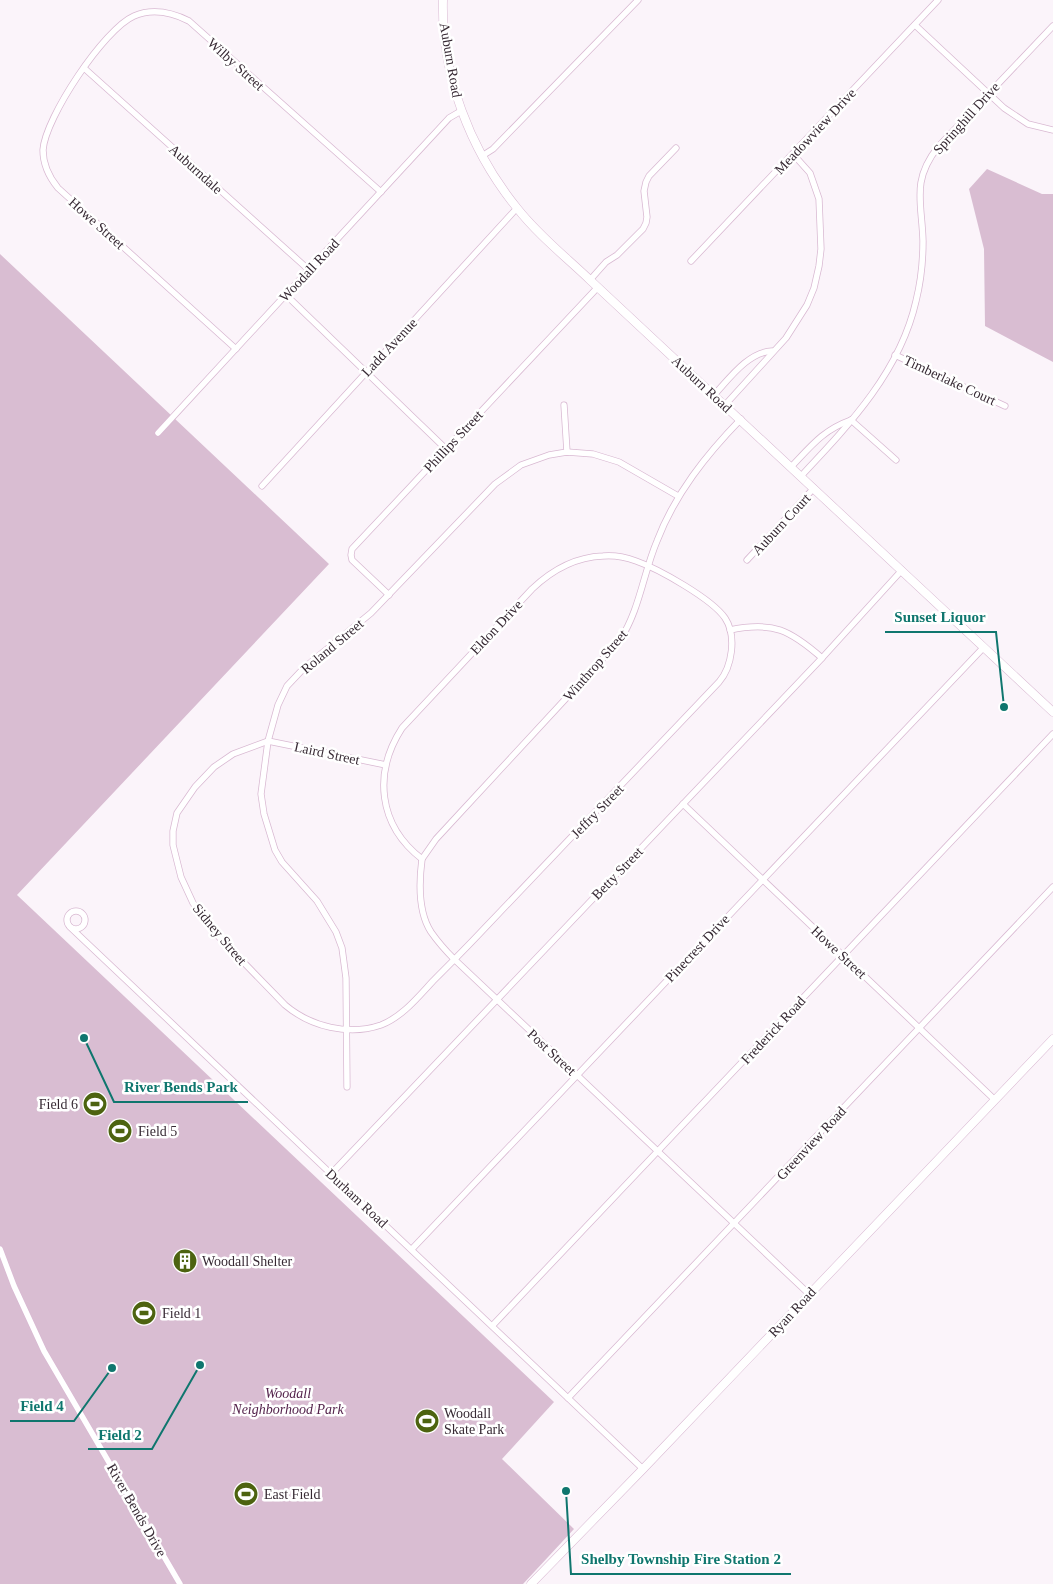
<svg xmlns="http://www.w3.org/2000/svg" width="1053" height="1584" font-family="'Times New Roman',serif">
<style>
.green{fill:#d9bdd2}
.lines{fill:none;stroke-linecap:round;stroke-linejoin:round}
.street-casing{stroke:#d9b9d2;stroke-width:7}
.secondary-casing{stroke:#d9b9d2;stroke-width:9}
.street{stroke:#fff;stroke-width:5.5}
.secondary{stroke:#fff;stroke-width:8}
.labels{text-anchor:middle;stroke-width:5;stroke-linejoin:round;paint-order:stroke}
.street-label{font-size:14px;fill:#372a34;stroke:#fff}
.poi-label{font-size:14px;fill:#372a34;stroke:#fff;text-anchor:start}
.park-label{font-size:14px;font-style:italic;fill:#54234c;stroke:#fff}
.leader{fill:none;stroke:#0f766e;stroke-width:2}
.callout-dot{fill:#0f766e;stroke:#fff;stroke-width:2}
.callout-label{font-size:15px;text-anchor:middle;font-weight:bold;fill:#0f766e;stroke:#fff;stroke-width:5;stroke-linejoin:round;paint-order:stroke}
</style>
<rect width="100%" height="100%" fill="#fbf4fa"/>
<g class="green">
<polygon points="987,169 1042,194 1053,194 1053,362 985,326 984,249 969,189"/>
<polygon points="0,254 329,564 17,895 554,1402 502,1459 574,1529 523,1584 0,1584"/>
</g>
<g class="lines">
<defs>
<g id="street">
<polyline points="915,25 1004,108 1028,124 1053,130"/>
<polyline points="84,68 309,270"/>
<polyline points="482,156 493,149 638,0"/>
<polyline points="691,261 938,0"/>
<polyline points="590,280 606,262 617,255 643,229 646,223 647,217 644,191 646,182 649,176 676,148"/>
<polyline points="286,295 446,449"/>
<path d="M236,349L58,188C49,177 43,164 43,150C45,118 104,29 134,16C153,8 171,12 189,21L381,192"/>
<polyline points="895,355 1005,406"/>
<path d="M714,395C729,379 748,352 772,351"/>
<polyline points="564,405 567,452"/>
<polyline points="725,405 786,338 807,305 814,288 819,266 821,249 819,199 810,173 793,154"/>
<polyline points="851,420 896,460"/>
<polyline points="158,433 449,118 461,111"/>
<path d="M791,467C811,446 823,430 851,420"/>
<path d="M801,476C849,425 900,372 916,301C921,281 923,261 923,241C922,203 911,181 938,147L1053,26"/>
<polyline points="262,486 517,208"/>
<polyline points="747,560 814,488"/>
<polyline points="389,595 352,560 351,555 352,549 598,287"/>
<path d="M730,630C773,621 790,630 822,658"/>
<path d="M386,765L268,741L233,754L214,767L195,787L177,813L173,831V845L181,877L193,903L218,936L285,1005C311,1027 349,1036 381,1025C402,1017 418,997 433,981C449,965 465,949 481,932C560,849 640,766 719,682C732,667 737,636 725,618C712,599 659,569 636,561C625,557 614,555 603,556C575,557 552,570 532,589L402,728C373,773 378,825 422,859C419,882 418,912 431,932C438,942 446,951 454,959L809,1294"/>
<polyline points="683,804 995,1100"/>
<path d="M422,859L436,839L620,640C640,609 643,574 657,541C675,494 706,455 741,419"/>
<circle cx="76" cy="920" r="9"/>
<polyline points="70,927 643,1469"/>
<polyline points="347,1087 346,978 342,948 336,932 317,901 282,862 275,850 264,814 261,794 268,741 278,705 287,686 304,668 371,613 495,484 521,465 549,455 567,452 593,454 619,462 678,496"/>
<polyline points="331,1174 822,658 902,570"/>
<polyline points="0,1249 14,1286 44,1351 180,1584"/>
<polyline points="412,1249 984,647"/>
<polyline points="493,1325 1053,734"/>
<polyline points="568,1398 1053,887"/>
</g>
<g id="secondary">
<path d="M443,0C441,75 470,150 517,208C538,235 566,257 590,280L1053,712"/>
<polyline points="531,1584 643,1469 1053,1039"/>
</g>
</defs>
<use href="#street" class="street-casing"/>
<use href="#secondary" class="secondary-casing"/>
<use href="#street" class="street"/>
<use href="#secondary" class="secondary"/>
</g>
<defs>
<symbol id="stadium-disc" viewBox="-11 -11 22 22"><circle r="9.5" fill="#4d6310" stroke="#fff"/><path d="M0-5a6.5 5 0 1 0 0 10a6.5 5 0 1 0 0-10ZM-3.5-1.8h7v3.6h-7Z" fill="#fff"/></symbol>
<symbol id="building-disc" viewBox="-11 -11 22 22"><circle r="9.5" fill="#4d6310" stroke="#fff"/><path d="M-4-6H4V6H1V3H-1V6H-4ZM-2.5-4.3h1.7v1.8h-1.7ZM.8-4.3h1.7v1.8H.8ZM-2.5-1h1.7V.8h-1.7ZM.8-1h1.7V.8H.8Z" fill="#fff"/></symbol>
</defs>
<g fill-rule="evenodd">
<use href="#stadium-disc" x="81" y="1090" width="28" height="28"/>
<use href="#stadium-disc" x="106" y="1117" width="28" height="28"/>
<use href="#building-disc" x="171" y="1247" width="28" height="28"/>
<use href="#stadium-disc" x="130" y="1299" width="28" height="28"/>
<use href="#stadium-disc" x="413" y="1407" width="28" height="28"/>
<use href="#stadium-disc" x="232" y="1480" width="28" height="28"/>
</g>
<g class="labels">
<g class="street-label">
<text transform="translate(451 60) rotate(80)" y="5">Auburn Road</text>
<text transform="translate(236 64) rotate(42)" y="5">Wilby Street</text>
<text transform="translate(966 118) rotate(-48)" y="5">Springhill Drive</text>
<text transform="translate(815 131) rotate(-47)" y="5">Meadowview Drive</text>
<text transform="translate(196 169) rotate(42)" y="5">Auburndale</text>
<text transform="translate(97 223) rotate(42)" y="5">Howe Street</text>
<text transform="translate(309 270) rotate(-47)" y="5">Woodall Road</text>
<text transform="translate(389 347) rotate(-47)" y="5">Ladd Avenue</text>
<text transform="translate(950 380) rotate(25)" y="5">Timberlake Court</text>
<text transform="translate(702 384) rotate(43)" y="5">Auburn Road</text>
<text transform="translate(453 441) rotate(-47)" y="5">Phillips Street</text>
<text transform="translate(781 524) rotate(-47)" y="5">Auburn Court</text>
<text transform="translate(496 627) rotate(-47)" y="5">Eldon Drive</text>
<text transform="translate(332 646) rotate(-40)" y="5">Roland Street</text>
<text transform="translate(595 665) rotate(-49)" y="5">Winthrop Street</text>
<text transform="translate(327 753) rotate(12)" y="5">Laird Street</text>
<text transform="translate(597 811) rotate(-46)" y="5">Jeffry Street</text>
<text transform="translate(617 873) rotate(-46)" y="5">Betty Street</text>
<text transform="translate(220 934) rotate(50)" y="5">Sidney Street</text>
<text transform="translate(697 948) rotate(-47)" y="5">Pinecrest Drive</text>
<text transform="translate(839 952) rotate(43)" y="5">Howe Street</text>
<text transform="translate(773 1030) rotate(-47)" y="5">Frederick Road</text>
<text transform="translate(552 1052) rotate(43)" y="5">Post Street</text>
<text transform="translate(811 1143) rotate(-47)" y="5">Greenview Road</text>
<text transform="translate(357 1198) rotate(43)" y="5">Durham Road</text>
<text transform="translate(792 1312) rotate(-47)" y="5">Ryan Road</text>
<text transform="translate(137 1510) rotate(60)" y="5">River Bends Drive</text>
</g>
<g class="poi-label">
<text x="78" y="1109" text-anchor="end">Field 6</text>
<text x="138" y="1136">Field 5</text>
<text x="202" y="1266">Woodall Shelter</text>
<text x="162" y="1318">Field 1</text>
<text x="444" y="1418">Woodall<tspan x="444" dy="16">Skate Park</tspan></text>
<text x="264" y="1499">East Field</text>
</g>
<g class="park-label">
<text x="288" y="1398">Woodall<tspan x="288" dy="16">Neighborhood Park</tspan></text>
</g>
</g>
<path class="leader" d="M1004 707L996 632H885M84 1038L114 1102H248M112 1368L74 1421H10M200 1365L152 1449H88M566 1491L571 1574H791"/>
<g class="callout-dot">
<circle cx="1004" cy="707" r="5"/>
<circle cx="84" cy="1038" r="5"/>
<circle cx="112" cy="1368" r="5"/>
<circle cx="200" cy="1365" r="5"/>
<circle cx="566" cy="1491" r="5"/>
</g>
<g class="callout-label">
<text x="940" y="622">Sunset Liquor</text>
<text x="181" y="1092">River Bends Park</text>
<text x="42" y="1411">Field 4</text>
<text x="120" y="1440">Field 2</text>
<text x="681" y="1564">Shelby Township Fire Station 2</text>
</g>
</svg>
